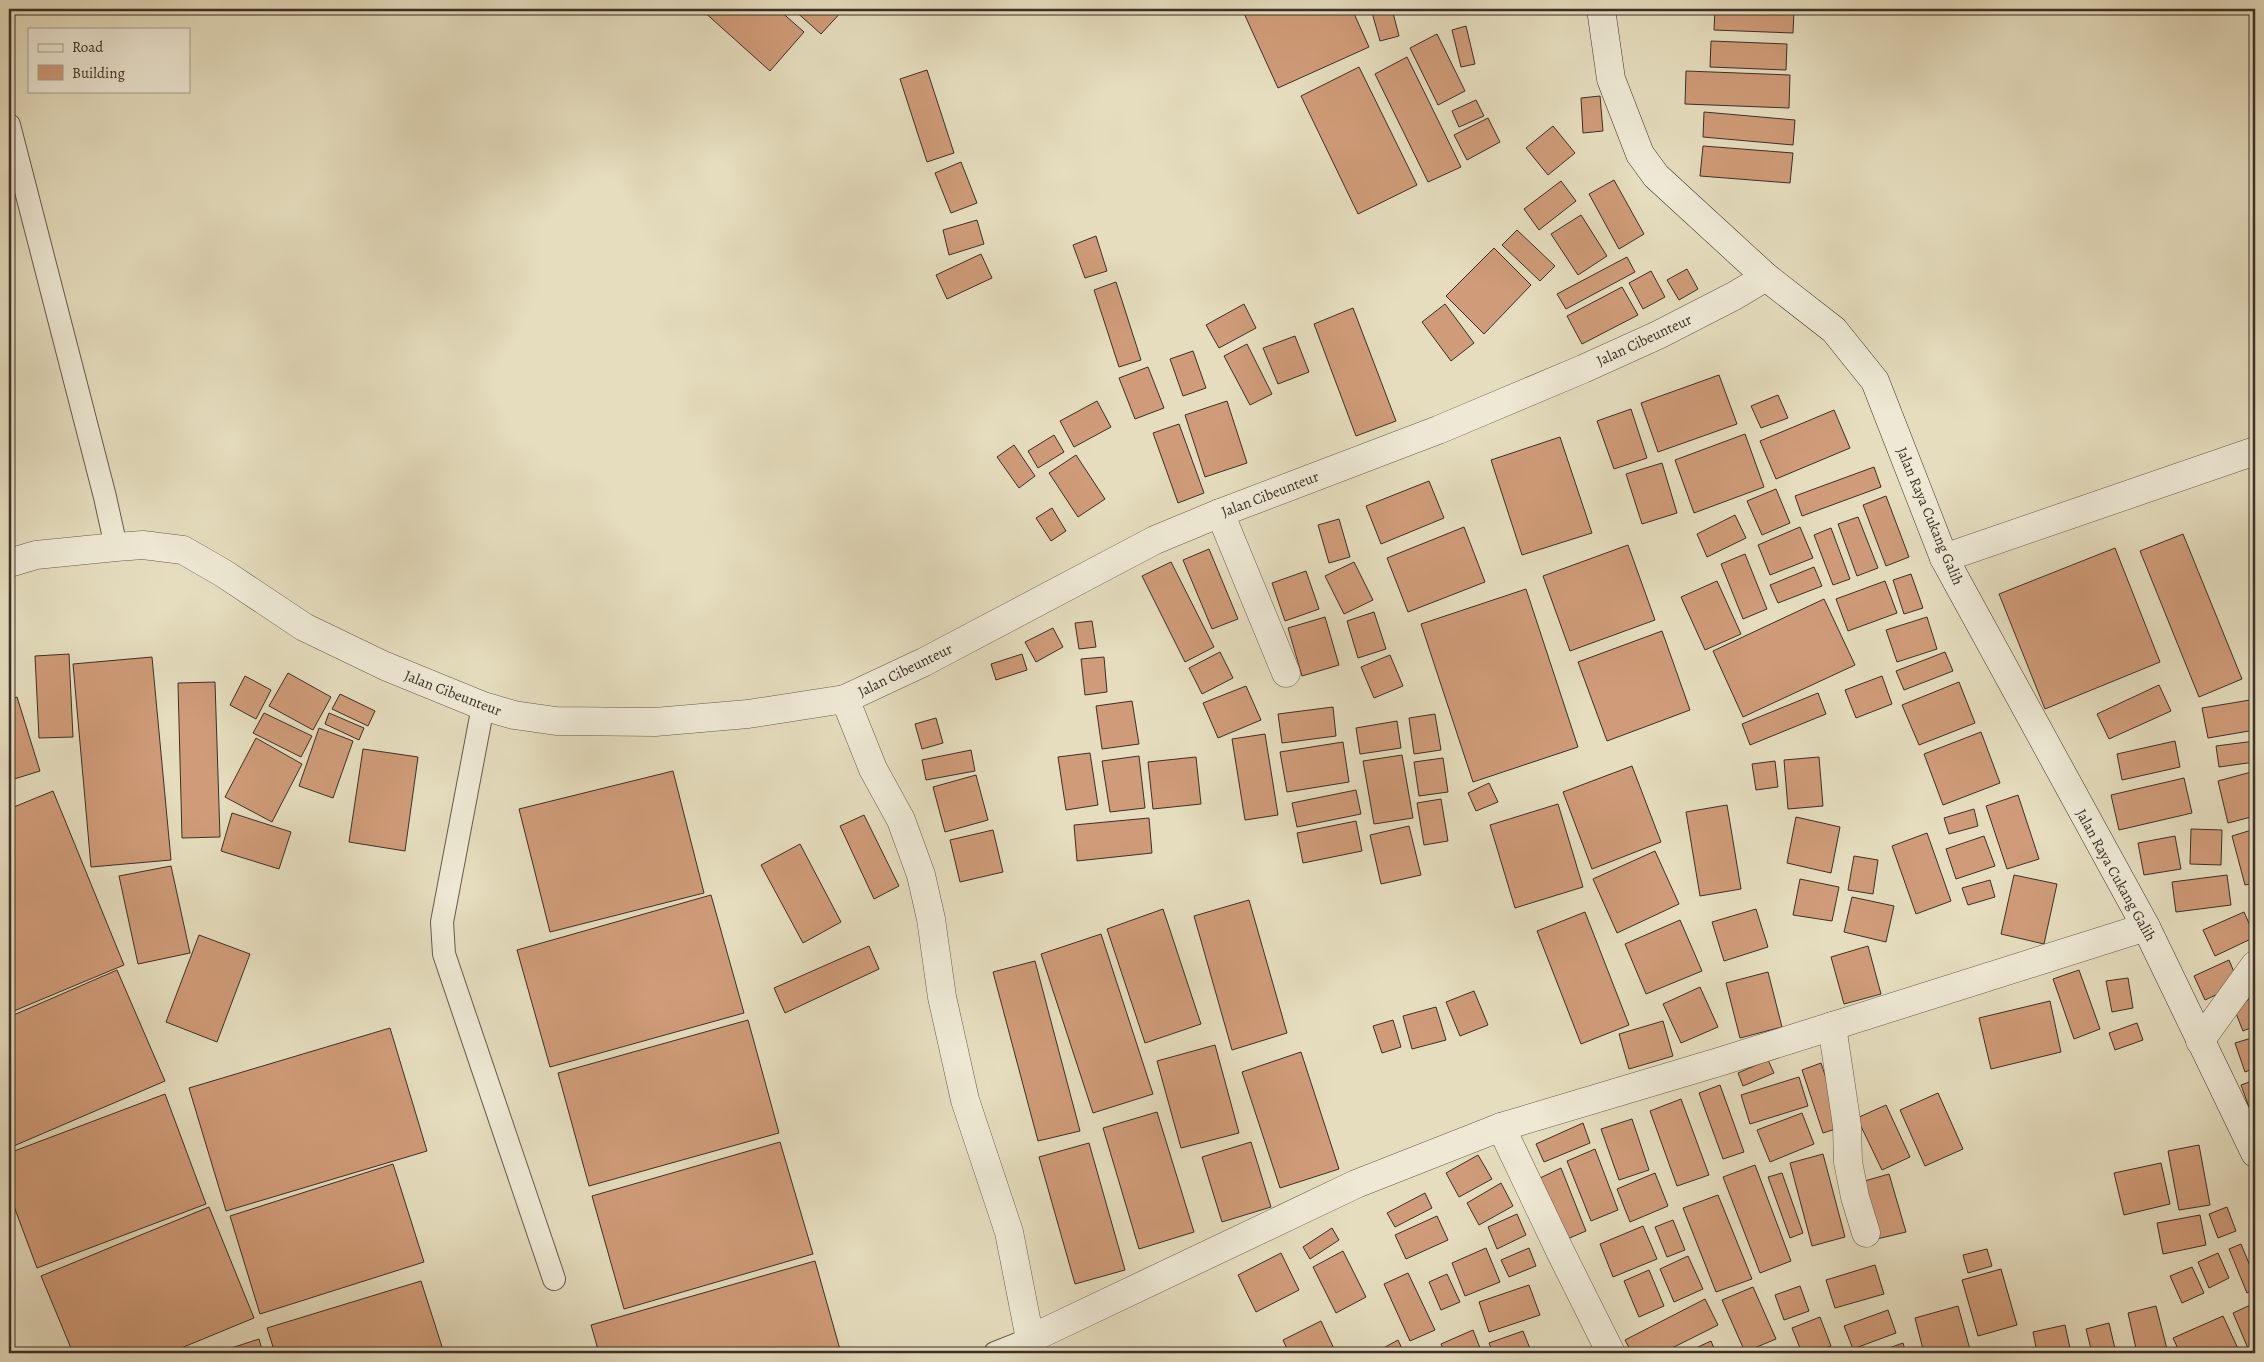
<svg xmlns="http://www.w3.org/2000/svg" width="2264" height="1362" font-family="Alegreya,serif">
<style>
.building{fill:#cf9b78;stroke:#3d2f27}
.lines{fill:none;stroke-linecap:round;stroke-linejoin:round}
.service-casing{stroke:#675a4d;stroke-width:24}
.minor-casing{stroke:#675a4d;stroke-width:29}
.secondary-casing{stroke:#3d2f27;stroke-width:29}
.service{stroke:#eee9d5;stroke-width:22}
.minor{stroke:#eee9d5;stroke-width:28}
.secondary{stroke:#eee9d5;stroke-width:28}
.labels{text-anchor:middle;stroke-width:4;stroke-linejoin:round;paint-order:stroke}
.street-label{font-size:15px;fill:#3d2f27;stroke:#eee9d5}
</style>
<rect width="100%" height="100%" fill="#e5ddbe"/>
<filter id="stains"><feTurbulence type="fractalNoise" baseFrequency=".004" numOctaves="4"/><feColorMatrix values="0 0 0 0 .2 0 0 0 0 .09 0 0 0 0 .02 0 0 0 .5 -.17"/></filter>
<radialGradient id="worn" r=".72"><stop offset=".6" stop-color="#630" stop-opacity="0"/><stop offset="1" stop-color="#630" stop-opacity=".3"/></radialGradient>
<g class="building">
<polygon points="704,9 778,9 804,32 770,71 702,10"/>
<polygon points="793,9 844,9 821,34"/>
<polygon points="1242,9 1352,9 1369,47 1278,88"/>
<polygon points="1371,9 1392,9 1399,36 1380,41"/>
<polygon points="1715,9 1794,11 1793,33 1714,30"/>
<polygon points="1466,26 1475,64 1461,67 1452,30"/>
<polygon points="1437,34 1465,91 1438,105 1410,48"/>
<polygon points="1711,41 1787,44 1786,70 1710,67"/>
<polygon points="1407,57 1461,167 1428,182 1375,74"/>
<polygon points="1359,67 1417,185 1358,214 1301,96"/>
<polygon points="927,70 954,153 927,162 900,79"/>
<polygon points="1686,71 1790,75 1789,108 1685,104"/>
<polygon points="1600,96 1603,131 1583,133 1581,98"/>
<polygon points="1476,100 1484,116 1459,127 1452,111"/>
<polygon points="1704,112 1795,120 1793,145 1703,137"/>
<polygon points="1488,118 1500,142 1467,160 1454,135"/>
<polygon points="1553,126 1575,153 1548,175 1526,148"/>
<polygon points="1703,146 1793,153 1790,183 1700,176"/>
<polygon points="961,162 977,203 951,213 935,173"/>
<polygon points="1614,180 1644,234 1619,249 1589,194"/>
<polygon points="1561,181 1576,201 1539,230 1524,209"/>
<polygon points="1581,215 1607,256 1578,275 1551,234"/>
<polygon points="977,220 984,244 949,255 943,230"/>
<polygon points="1517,230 1555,266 1540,281 1502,245"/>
<polygon points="1096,236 1107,271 1085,278 1073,245"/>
<polygon points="1494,248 1531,285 1484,334 1446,296"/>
<polygon points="981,254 992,278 947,299 936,275"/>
<polygon points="1627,257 1635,272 1566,309 1557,294"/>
<polygon points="1687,269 1698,289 1679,300 1667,280"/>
<polygon points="1651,271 1665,297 1643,309 1629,283"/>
<polygon points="1116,282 1141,360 1119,367 1094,290"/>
<polygon points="1622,287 1638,315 1582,344 1567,316"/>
<polygon points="1244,304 1256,328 1219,348 1206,325"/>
<polygon points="1445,304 1474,343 1451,361 1422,322"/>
<polygon points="1353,308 1396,421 1356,436 1314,324"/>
<polygon points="1295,336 1309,372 1278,384 1263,348"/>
<polygon points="1247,344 1272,394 1250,405 1224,356"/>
<polygon points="1193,351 1206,388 1183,396 1170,359"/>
<polygon points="1148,367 1164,408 1135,419 1119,378"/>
<polygon points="1719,375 1737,424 1658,452 1641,403"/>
<polygon points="1778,395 1788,418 1761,428 1751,406"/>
<polygon points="1097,401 1111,427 1074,447 1060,421"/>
<polygon points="1227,401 1247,463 1205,477 1185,415"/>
<polygon points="1631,409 1647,458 1614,469 1597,421"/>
<polygon points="1834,410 1850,448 1776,479 1760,441"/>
<polygon points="1179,424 1204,493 1178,503 1153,433"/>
<polygon points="1745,434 1764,487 1694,513 1675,460"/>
<polygon points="1054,435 1064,452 1038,468 1028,451"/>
<polygon points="1560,437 1592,533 1522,555 1491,460"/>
<polygon points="1014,445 1035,476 1019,488 997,457"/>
<polygon points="1076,455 1105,499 1078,517 1049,473"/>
<polygon points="1662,463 1677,513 1642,524 1626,474"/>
<polygon points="1874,467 1881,487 1802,516 1795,496"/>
<polygon points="1429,481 1444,518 1381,544 1366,506"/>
<polygon points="1776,489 1790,523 1762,535 1747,501"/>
<polygon points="1886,496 1909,557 1886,566 1863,505"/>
<polygon points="1052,508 1066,531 1051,541 1036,518"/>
<polygon points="1735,515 1746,538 1707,557 1697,534"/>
<polygon points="1858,517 1878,568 1857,576 1838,524"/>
<polygon points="1339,519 1350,557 1329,563 1318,525"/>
<polygon points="1464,527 1485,582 1408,612 1387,558"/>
<polygon points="1800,527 1813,558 1770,575 1758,545"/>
<polygon points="1831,528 1850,579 1833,585 1814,535"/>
<polygon points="2183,534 2242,679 2199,697 2140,551"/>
<polygon points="1628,545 1655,620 1570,651 1543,576"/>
<polygon points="2115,548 2160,662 2045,709 1999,594"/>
<polygon points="1209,549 1238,619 1212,629 1183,560"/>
<polygon points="1745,554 1767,609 1743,619 1721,564"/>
<polygon points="1171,562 1214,647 1185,662 1142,576"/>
<polygon points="1354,562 1373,600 1344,614 1325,576"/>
<polygon points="1814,567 1822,586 1778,603 1770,585"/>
<polygon points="1306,571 1319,609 1285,621 1272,583"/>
<polygon points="1911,574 1923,608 1904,614 1893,580"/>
<polygon points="1717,581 1741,634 1705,650 1681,597"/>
<polygon points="1885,581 1897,613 1848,631 1836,599"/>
<polygon points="1526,589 1578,747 1473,782 1421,624"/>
<polygon points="1824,599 1855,665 1743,717 1713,651"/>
<polygon points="1374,612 1386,649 1358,658 1347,621"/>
<polygon points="1325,617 1339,665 1302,676 1288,628"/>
<polygon points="1927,617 1937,649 1897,662 1886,630"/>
<polygon points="1092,621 1096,647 1079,649 1075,623"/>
<polygon points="1053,628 1063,647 1036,662 1025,642"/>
<polygon points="1662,631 1690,710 1607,741 1578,662"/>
<polygon points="1220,652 1233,678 1202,694 1189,668"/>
<polygon points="1945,652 1953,671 1904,690 1896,671"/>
<polygon points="69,654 73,737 39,738 35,656"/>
<polygon points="1022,654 1027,670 996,680 991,664"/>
<polygon points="1390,655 1403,686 1374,698 1361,667"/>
<polygon points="152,657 171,860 91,867 73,664"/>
<polygon points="1104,657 1107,692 1085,695 1081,659"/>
<polygon points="288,673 331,697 313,730 269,706"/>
<polygon points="245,676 271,690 256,719 230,705"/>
<polygon points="1882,676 1892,704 1856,718 1845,690"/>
<polygon points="215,682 220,837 182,838 178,683"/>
<polygon points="1959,682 1975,723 1919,745 1902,705"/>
<polygon points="2159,685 2171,711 2109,739 2097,714"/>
<polygon points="1246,686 1261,720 1218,738 1203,703"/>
<polygon points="1818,693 1826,714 1750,745 1742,724"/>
<polygon points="340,694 375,711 368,726 332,709"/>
<polygon points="17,697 40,771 11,780 9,771 9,700"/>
<polygon points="2250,700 2255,730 2208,738 2202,708"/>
<polygon points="1132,701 1139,744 1102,749 1096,706"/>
<polygon points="1333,707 1336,736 1282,743 1278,714"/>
<polygon points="264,713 312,736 301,757 253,733"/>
<polygon points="329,713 364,728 359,740 325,724"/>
<polygon points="1435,714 1441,750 1414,754 1409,718"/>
<polygon points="936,718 943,743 922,749 915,724"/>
<polygon points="1397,721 1401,748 1360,754 1356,728"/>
<polygon points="319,728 353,741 333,798 299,786"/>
<polygon points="1981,732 2000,783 1943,805 1924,754"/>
<polygon points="1265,734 1278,815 1245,820 1232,739"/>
<polygon points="256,738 302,764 272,822 225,797"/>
<polygon points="2175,741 2180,767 2122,780 2117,754"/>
<polygon points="2255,741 2255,762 2219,767 2216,746"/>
<polygon points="1343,742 1349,782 1287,792 1280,752"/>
<polygon points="363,749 418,757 405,851 349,842"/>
<polygon points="971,750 975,771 926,780 922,760"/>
<polygon points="1090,753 1098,805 1066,810 1058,757"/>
<polygon points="1402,755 1413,818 1374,824 1363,761"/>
<polygon points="1139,756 1145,808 1110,812 1102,761"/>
<polygon points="1196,757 1201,804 1153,809 1148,762"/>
<polygon points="1819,757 1823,806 1788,809 1784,760"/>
<polygon points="1443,758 1448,792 1419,796 1414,762"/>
<polygon points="1775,761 1778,787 1756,790 1752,764"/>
<polygon points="1632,766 1661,842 1592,869 1563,792"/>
<polygon points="673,771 704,893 550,932 519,809"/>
<polygon points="2255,771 2255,816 2228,823 2218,781"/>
<polygon points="976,775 988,820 945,832 933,787"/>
<polygon points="2184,778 2192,813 2119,830 2111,795"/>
<polygon points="1489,783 1498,802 1476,811 1468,793"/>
<polygon points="1356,790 1361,814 1297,827 1292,803"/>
<polygon points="53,791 124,965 9,1013 9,809"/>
<polygon points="2018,795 2039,859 2007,869 1986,806"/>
<polygon points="1441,799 1448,841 1424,845 1417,803"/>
<polygon points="1558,804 1583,887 1515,908 1490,825"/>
<polygon points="1727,805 1741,889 1700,896 1686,812"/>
<polygon points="1974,809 1978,826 1949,834 1944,818"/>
<polygon points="232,813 291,832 279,869 221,851"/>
<polygon points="864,815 899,886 874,899 840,826"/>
<polygon points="1796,817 1840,827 1831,873 1787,863"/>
<polygon points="1149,818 1152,853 1077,861 1074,825"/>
<polygon points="1356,821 1362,851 1303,863 1297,833"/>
<polygon points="1409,826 1421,875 1381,884 1370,835"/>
<polygon points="2191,829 2222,830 2221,865 2190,864"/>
<polygon points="2255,829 2255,883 2245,885 2232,836"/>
<polygon points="993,830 1003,872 960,882 950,840"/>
<polygon points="1927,833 1951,901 1916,914 1892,846"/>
<polygon points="1984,836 1995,866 1956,879 1946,849"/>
<polygon points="2175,836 2181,869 2144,875 2138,843"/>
<polygon points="800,844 841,922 803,943 761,865"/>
<polygon points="1655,851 1679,904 1617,933 1593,879"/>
<polygon points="1854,856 1878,860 1873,894 1848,890"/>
<polygon points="171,866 190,953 138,964 119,876"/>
<polygon points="2014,875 2057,884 2044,944 2001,934"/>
<polygon points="2227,875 2231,905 2176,912 2172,882"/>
<polygon points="1800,879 1839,887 1832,921 1793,915"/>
<polygon points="1990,880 1995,897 1968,905 1962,888"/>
<polygon points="711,895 744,1013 550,1067 517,950"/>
<polygon points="1852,897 1894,906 1886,942 1844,932"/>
<polygon points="1249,900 1287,1033 1232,1050 1194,916"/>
<polygon points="1163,909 1201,1024 1145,1043 1107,929"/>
<polygon points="1756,909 1768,947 1724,961 1712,922"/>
<polygon points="1585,912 1629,1025 1581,1044 1537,931"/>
<polygon points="2244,912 2255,937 2215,956 2203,930"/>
<polygon points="1680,920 1702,971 1646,994 1625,944"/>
<polygon points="1101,934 1153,1094 1093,1113 1041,954"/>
<polygon points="199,935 250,954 217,1042 166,1022"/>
<polygon points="869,946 879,969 785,1013 774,988"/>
<polygon points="1868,946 1881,994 1844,1004 1831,957"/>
<polygon points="2229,960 2239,984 2205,1000 2194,976"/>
<polygon points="1035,961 1080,1131 1038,1141 993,972"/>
<polygon points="117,970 165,1081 9,1148 9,1017"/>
<polygon points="2079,970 2100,1029 2074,1039 2053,979"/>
<polygon points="1768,972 1782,1027 1740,1038 1726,983"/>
<polygon points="2128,978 2133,1008 2112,1012 2106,981"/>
<polygon points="1700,987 1718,1027 1681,1043 1663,1004"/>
<polygon points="1474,991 1488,1025 1460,1036 1446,1002"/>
<polygon points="2255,997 2255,1026 2243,1031 2233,1006"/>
<polygon points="2050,1001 2061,1052 1991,1069 1979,1018"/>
<polygon points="1436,1007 1446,1040 1412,1049 1403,1016"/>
<polygon points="748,1020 779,1133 589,1186 558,1073"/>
<polygon points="1393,1020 1401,1047 1382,1053 1373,1026"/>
<polygon points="1663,1021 1673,1056 1629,1069 1619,1034"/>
<polygon points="2137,1023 2143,1040 2115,1050 2109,1033"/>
<polygon points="390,1028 427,1151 226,1211 189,1088"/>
<polygon points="2255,1037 2255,1068 2245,1072 2235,1043"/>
<polygon points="1215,1045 1239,1133 1181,1148 1157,1061"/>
<polygon points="1301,1052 1339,1169 1280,1188 1242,1072"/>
<polygon points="1768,1060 1774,1073 1743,1086 1738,1073"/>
<polygon points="1821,1063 1842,1127 1823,1133 1802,1070"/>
<polygon points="1799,1077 1808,1106 1750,1124 1741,1095"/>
<polygon points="2255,1080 2255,1108 2250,1110 2241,1085"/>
<polygon points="1720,1085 1744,1152 1723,1159 1699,1093"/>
<polygon points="1938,1093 1963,1149 1925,1166 1900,1110"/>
<polygon points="165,1094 206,1204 37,1268 9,1193 9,1153"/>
<polygon points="1681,1099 1709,1175 1677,1186 1650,1111"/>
<polygon points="1886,1105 1910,1157 1882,1170 1857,1118"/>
<polygon points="1157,1112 1194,1232 1139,1249 1103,1128"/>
<polygon points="1802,1113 1814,1144 1770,1162 1757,1130"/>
<polygon points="1632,1119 1649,1170 1619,1180 1601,1129"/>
<polygon points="1583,1123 1590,1143 1544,1162 1536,1144"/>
<polygon points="780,1142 813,1254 624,1309 592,1196"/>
<polygon points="1251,1142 1271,1207 1222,1222 1202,1157"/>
<polygon points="1089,1143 1125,1270 1075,1284 1039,1157"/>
<polygon points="2199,1145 2210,1205 2179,1210 2168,1151"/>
<polygon points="1595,1149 1618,1210 1591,1221 1567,1161"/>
<polygon points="1823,1154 1845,1237 1812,1246 1790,1163"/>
<polygon points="1478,1155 1492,1179 1459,1197 1446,1173"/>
<polygon points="2161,1163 2170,1204 2124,1215 2114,1173"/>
<polygon points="393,1164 424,1262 260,1314 230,1216"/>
<polygon points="1755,1165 1791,1261 1760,1273 1723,1177"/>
<polygon points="1561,1168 1586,1231 1565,1240 1540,1178"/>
<polygon points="1655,1173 1668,1206 1630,1222 1617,1189"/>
<polygon points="1782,1173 1803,1233 1790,1238 1768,1177"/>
<polygon points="1889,1174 1906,1232 1877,1239 1861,1182"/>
<polygon points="1501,1183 1513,1206 1479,1225 1467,1203"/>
<polygon points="1425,1193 1432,1208 1395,1227 1387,1213"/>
<polygon points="1718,1195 1752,1279 1716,1292 1683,1208"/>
<polygon points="209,1207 254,1318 169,1353 73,1353 41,1276"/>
<polygon points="2227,1207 2236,1231 2218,1238 2209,1214"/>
<polygon points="1517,1214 1526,1235 1497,1249 1488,1227"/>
<polygon points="2200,1215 2206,1245 2163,1254 2157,1223"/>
<polygon points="1437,1216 1448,1240 1406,1259 1395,1235"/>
<polygon points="1673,1220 1685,1250 1667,1257 1655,1227"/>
<polygon points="1643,1226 1657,1259 1613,1277 1600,1244"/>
<polygon points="1332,1228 1339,1240 1310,1259 1303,1247"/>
<polygon points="2241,1244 2255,1278 2255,1289 2247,1293 2229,1249"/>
<polygon points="1486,1248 1500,1282 1465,1296 1452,1263"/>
<polygon points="1529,1248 1536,1266 1509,1277 1501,1260"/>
<polygon points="1987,1249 1992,1266 1968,1273 1963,1255"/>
<polygon points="1343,1251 1366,1297 1336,1313 1313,1267"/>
<polygon points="1281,1253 1299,1290 1256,1312 1238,1275"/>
<polygon points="2218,1253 2229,1278 2209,1288 2198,1262"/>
<polygon points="1688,1256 1703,1289 1674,1302 1660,1269"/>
<polygon points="815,1261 841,1353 599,1353 591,1325"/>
<polygon points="1875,1265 1884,1294 1835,1308 1826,1280"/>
<polygon points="2192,1267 2204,1293 2182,1303 2170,1276"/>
<polygon points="2001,1269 2017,1325 1978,1336 1962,1280"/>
<polygon points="1649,1270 1664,1306 1639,1317 1624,1281"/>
<polygon points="1408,1273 1435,1330 1410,1341 1384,1284"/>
<polygon points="1447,1274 1460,1302 1441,1310 1429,1282"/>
<polygon points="421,1281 444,1353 275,1353 267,1328"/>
<polygon points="1529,1285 1540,1315 1489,1332 1479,1302"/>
<polygon points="1800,1286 1809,1311 1784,1320 1775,1295"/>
<polygon points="1753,1287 1776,1339 1745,1352 1722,1300"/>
<polygon points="1705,1299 1718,1325 1662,1353 1632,1353 1625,1340"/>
<polygon points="2255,1303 2255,1353 2250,1353 2233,1313"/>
<polygon points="1958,1306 1971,1353 1924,1353 1915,1318"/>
<polygon points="2156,1306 2168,1353 2137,1353 2128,1313"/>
<polygon points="1888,1310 1896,1333 1853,1349 1844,1326"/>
<polygon points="2223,1316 2240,1353 2180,1353 2173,1338"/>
<polygon points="1820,1317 1831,1346 1813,1353 1802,1353 1792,1328"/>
<polygon points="1321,1321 1336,1353 1289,1353 1283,1340"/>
<polygon points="2109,1323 2116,1353 2092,1353 2086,1329"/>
<polygon points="2065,1325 2071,1353 2037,1353 2033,1332"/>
<polygon points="1473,1330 1482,1353 1445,1353 1441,1344"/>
<polygon points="1523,1331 1531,1351 1523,1353 1493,1353 1489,1343"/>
<polygon points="259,1339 263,1353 216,1353"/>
<polygon points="1398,1340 1404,1353 1380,1353 1378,1351"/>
<polygon points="1711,1341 1716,1353 1685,1353"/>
<polygon points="1903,1343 1906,1353 1875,1353"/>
</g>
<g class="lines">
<defs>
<g id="service">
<polyline points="9,125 105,497 116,547"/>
<polyline points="483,706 442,922 444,954 554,1279"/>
<polyline points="995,1353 1030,1339"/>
</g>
<g id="minor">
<polyline points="1220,513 1286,673"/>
<polyline points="1944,558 2255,451"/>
<polyline points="9,563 36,555 116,547 143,545 183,550 223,573 304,627 385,666 483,706 514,715 556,721 655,722 748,714 845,699 924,662 1155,540 1220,513 1438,430 1583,369 1658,335 1734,296 1766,277"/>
<polyline points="845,699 873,769 901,820 921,875 931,919 942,997 965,1100 1009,1232 1030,1339 1356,1184 1501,1127 1722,1061 2146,927"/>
<polyline points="1832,1026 1847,1126 1848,1162 1855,1197 1866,1233"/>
<polyline points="2200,1041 2255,965"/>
<polyline points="1501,1127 1560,1251 1611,1353"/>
</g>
<polyline id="secondary" points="1601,9 1611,79 1640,154 1656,176 1766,277 1834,330 1875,381 1944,558 2146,927 2255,1153"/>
</defs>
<use href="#service" class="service-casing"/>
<use href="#minor" class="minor-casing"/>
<use href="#secondary" class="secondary-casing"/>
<use href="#service" class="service"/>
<use href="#minor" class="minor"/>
<use href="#secondary" class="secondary"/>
</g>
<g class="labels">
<g class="street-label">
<text transform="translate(1644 340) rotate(-25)" y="5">Jalan Cibeunteur</text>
<text transform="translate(1270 494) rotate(-21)" y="5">Jalan Cibeunteur</text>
<text transform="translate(1930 516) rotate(67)" y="5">Jalan Raya Cukang Galih</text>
<text transform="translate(905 670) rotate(-26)" y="5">Jalan Cibeunteur</text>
<text transform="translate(453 693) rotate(21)" y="5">Jalan Cibeunteur</text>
<text transform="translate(2116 875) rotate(61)" y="5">Jalan Raya Cukang Galih</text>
</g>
</g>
<rect width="2264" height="1362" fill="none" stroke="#e5ddbe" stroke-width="30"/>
<rect x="10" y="10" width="2244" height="1342" fill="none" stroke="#3d2f27" stroke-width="2.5"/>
<rect x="15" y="15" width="2234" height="1332" fill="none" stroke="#3d2f27"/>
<rect x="28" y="28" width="162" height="65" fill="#eee9d5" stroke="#a79f8f"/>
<rect x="38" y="44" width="25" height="8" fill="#eee9d5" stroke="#a79f8f"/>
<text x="72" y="52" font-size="15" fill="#3d2f27">Road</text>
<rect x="38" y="65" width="25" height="15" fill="#cf9b78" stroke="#a79f8f"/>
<text x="72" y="78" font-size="15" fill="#3d2f27">Building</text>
<rect width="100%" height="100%" filter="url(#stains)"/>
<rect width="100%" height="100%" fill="url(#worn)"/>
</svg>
